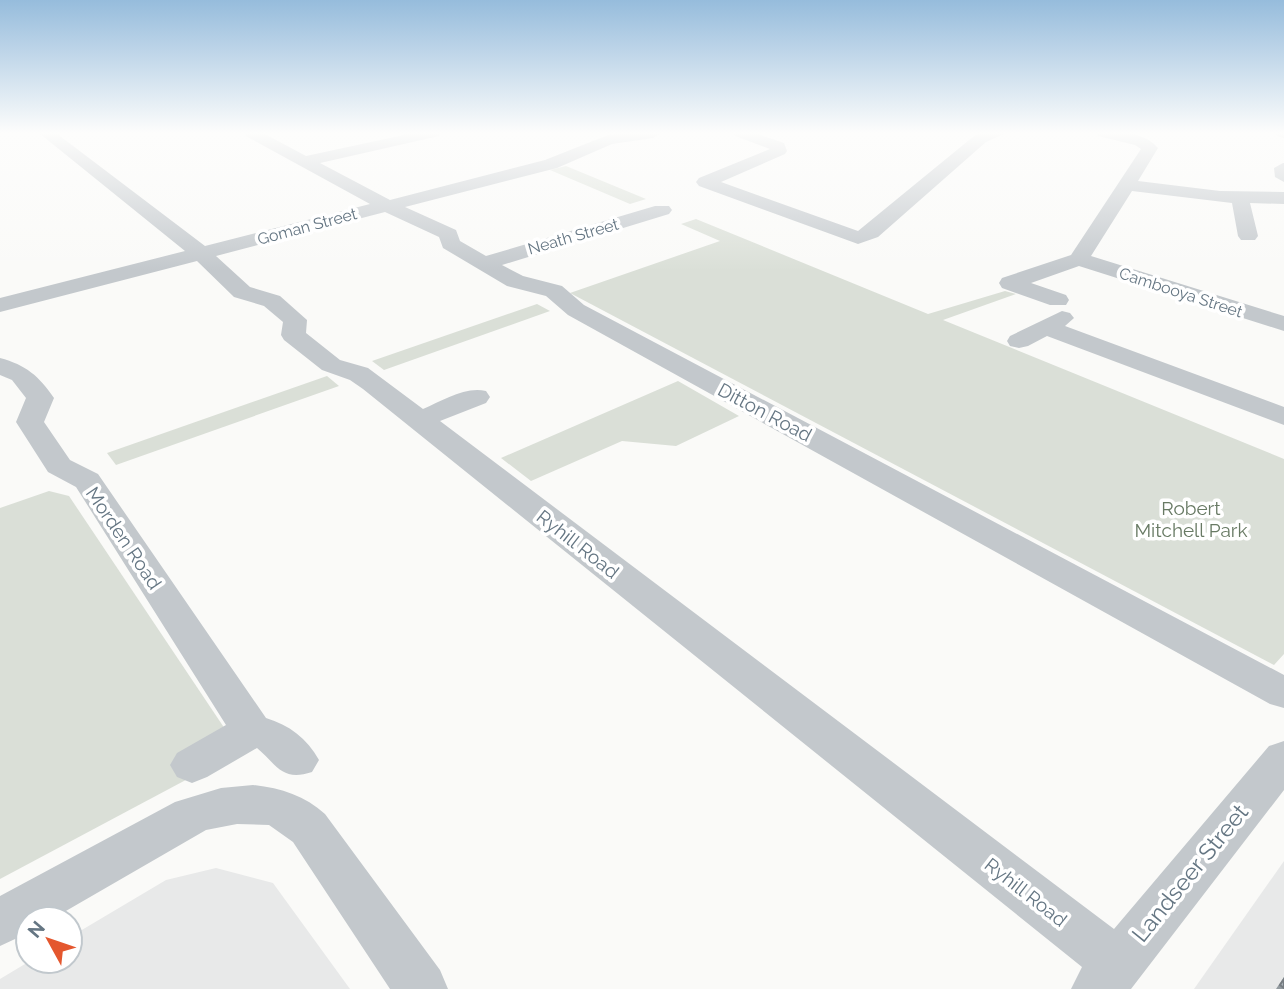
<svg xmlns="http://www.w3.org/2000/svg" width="1284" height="989" font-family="Raleway,sans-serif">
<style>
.built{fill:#e8e9e9}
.green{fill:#dadfd7}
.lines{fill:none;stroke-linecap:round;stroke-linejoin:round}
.minor{fill:#c3c8cc;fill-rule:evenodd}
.wall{fill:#929a9f}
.building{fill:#aab3b9;stroke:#777d82;stroke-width:2}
.labels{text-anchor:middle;stroke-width:7;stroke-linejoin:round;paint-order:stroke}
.far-street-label{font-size:16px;fill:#657683;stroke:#fff}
.street-label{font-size:19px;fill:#657683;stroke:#fff}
.park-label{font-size:19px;fill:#687a64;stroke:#fff}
.near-street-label{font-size:23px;fill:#657683;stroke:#fff}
</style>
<rect width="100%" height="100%" fill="#fafaf8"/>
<g class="built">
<polygon points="1284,861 1284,989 1194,989"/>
<polygon points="216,868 273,883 350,989 0,989 0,979 30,961 70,961 70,937 166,880"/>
</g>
<g class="green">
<polygon points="566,166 646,199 630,204 550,170"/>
<polygon points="696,219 928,314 1005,291 1016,294 943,320 1284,459 1284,654 1274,665 570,293 720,241 681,224"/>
<polygon points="537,304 550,311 384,370 372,361"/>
<polygon points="327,376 339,386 116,465 107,453"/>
<polygon points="678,381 739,416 676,446 622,441 531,481 501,458"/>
<polygon points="49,491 69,496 227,732 197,774 0,879 0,508"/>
</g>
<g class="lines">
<g class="minor">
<path d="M39,133H56L205,246L370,204L246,136L244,133H263L306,156L413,133H441L439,136L320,163L390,200L545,160L608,135L661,133L653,138L612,144L557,168L405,207L456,230L460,241L486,256L655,206H669L672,210L669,214L502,265L523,276L562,286L584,305L1284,675V708L1270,704L568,315L546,296L507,286L443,248L439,237L385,212L216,256L250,287L280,296L307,320L306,333L340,360L368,368L423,409C442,401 465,386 486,391L490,397L486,403L440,421L1114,929L1269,746L1284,741V790L1131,989H1071L1082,967L363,389L350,380L322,370L284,340L281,335L283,322L264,306L234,297L197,261L0,312V298L185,251Z"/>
<polygon points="733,133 755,133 784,143 787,151 785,154 721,182 858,231 974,136 984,133 1006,133 986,142 878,237 858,244 699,186 696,182 699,178 770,149 735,136"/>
<path d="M1096,133C1117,131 1143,131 1158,148L1138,181L1220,191L1284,192V204L1250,203L1258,236L1255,240H1241L1238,236L1232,203L1132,191L1091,256L1284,316V331L1079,266L1031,283L1066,295L1069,300L1066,305H1050L1002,288L999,283L1002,278L1071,255L1141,149L1135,145L1098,136Z"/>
<polygon points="1275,133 1284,133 1284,138 1277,136"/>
<polygon points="1283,163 1284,163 1284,182 1275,177 1274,168"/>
<polygon points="1062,311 1070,313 1074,318 1065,326 1284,407 1284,425 1047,336 1028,346 1019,348 1010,346 1007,341 1010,336"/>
<path d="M0,358C26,365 39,376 54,398L44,422L70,460L98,474L266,718C289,725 307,738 319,760L312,772C282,782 277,765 257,748L207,777L192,783L177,777L170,765L177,753L226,725L76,487L48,472L16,422L26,398L12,380L0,375Z"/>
<path d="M253,785C281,788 305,796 325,814L440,970L448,989H390L293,842L269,825L237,824L206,830L52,919H28V933L0,946V896L175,802L221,788Z"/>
</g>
</g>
<polygon class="wall" points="1284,977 1284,989 1276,989"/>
<polygon class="building" points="1284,979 1284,988 1280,985"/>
<linearGradient id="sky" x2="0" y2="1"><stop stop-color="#96bcdc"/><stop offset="0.49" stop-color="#fdfdfc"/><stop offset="1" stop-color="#fdfdfc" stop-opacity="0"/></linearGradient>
<rect width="1284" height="271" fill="url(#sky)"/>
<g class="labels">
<g class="far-street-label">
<text transform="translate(307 226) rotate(-15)" y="6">Goman Street</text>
<text transform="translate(573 236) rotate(-16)" y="6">Neath Street</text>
<text transform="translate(1181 292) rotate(18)" y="6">Cambooya Street</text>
</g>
<g class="street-label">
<text transform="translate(765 412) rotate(28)" y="7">Ditton Road</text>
<text transform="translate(124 538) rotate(56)" y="7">Morden Road</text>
<text transform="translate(578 544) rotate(38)" y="7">Ryhill Road</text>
<text transform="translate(1026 892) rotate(38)" y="7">Ryhill Road</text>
</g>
<g class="park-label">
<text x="1191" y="515">Robert<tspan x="1191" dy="22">Mitchell Park</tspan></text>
</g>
<g class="near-street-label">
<text transform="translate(1190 873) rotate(-51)" y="8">Landseer Street</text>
</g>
</g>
<g transform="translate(49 940) rotate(310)"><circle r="33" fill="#ffffff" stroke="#c1c8cd" stroke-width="2"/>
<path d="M0-5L12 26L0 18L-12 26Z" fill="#e4572e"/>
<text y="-10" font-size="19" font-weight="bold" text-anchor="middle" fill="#657683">N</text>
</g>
</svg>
